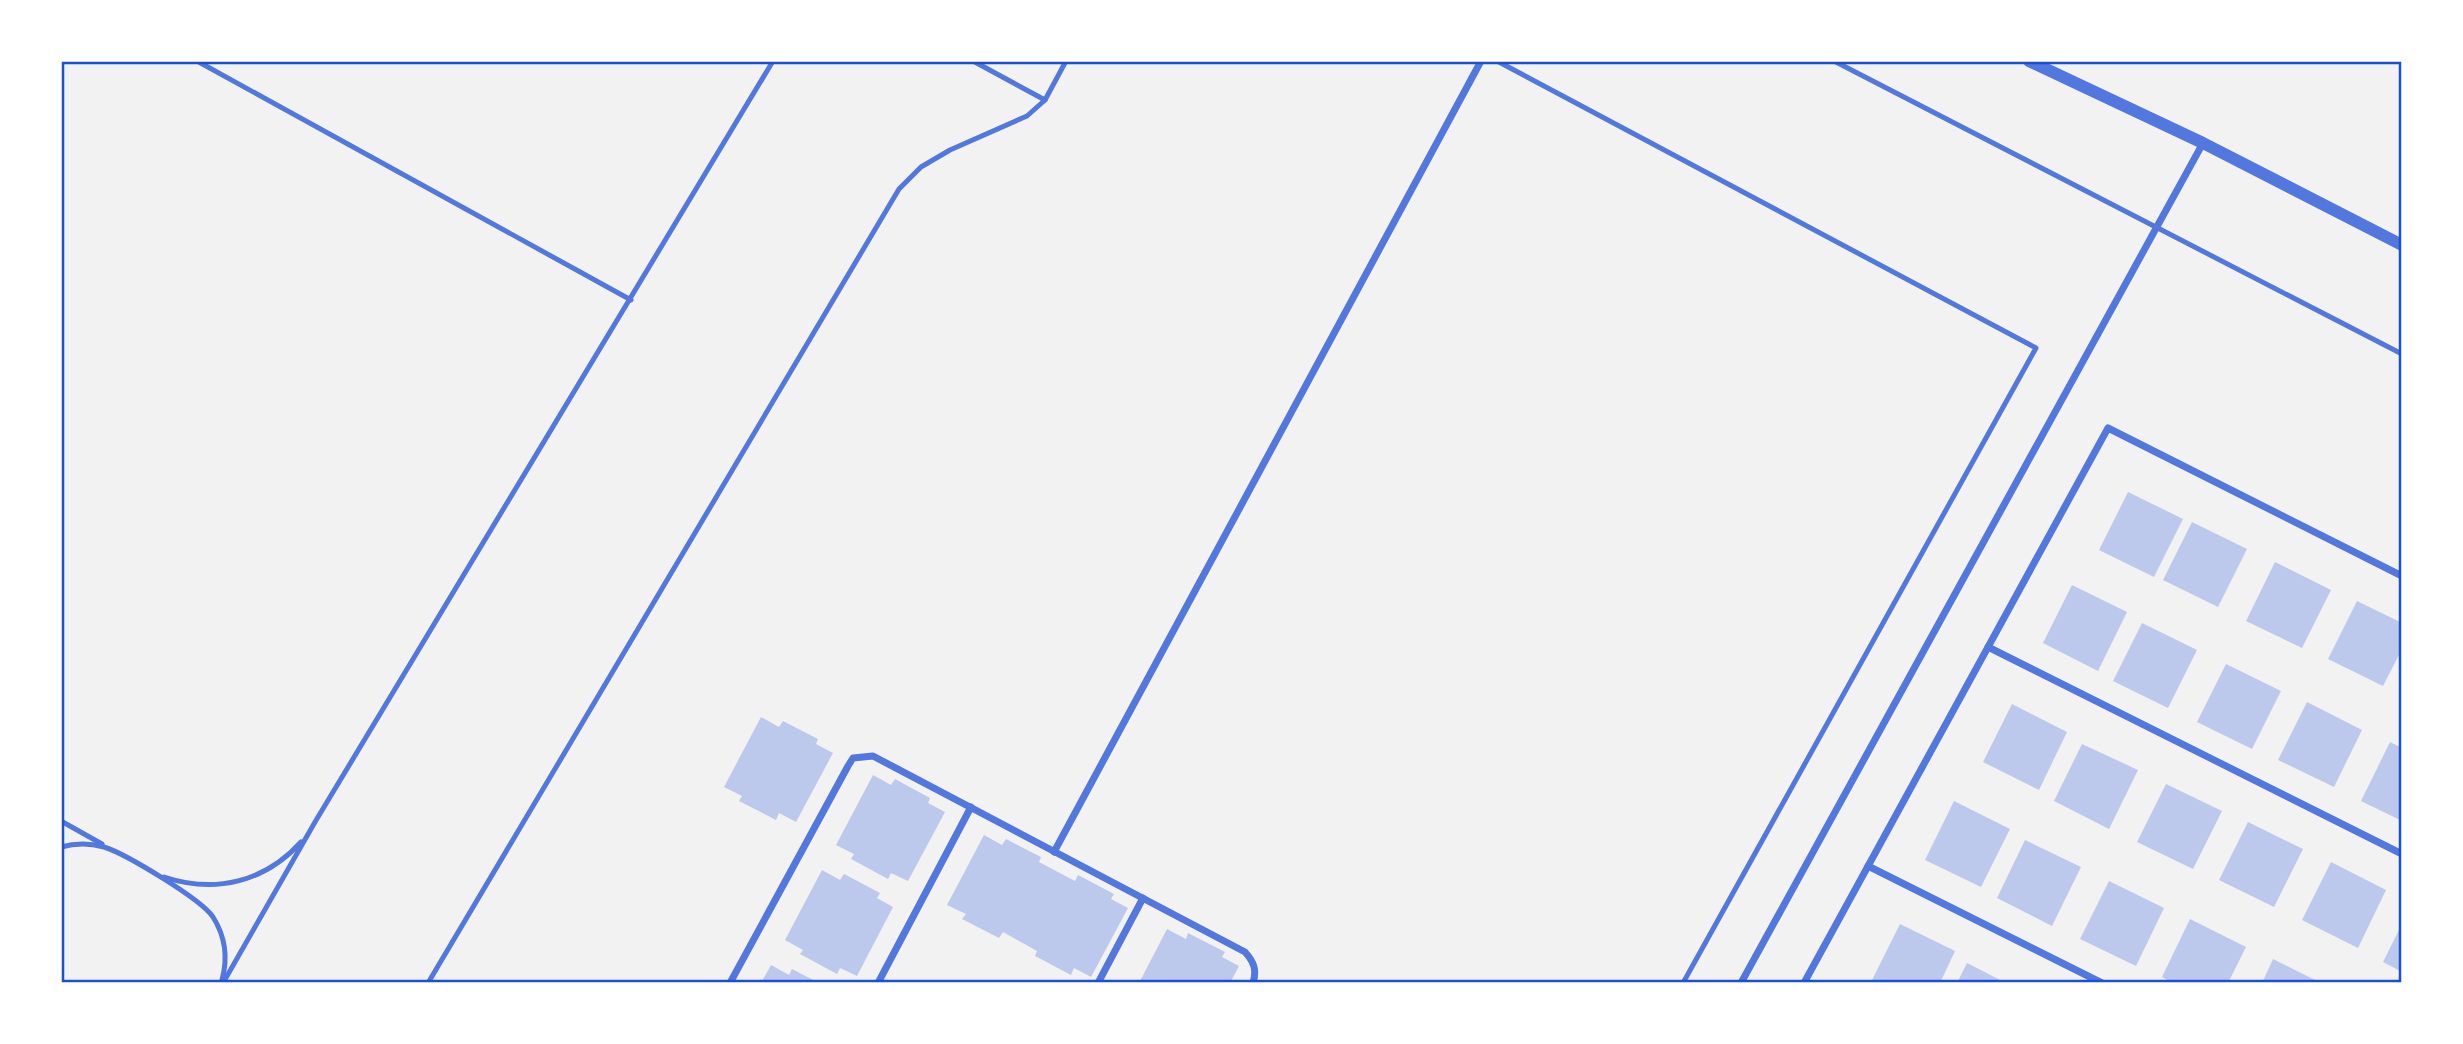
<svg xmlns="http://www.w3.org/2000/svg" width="2463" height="1044" font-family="'Open Sans',sans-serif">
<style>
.building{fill:#bdc9ec}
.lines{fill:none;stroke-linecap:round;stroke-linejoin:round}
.service{stroke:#5277de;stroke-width:5}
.minor{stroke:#5277de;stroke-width:7}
.tertiary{stroke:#5277de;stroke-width:12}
.neatline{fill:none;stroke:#1d4ed8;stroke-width:2.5}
</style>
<rect width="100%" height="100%" fill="#f2f2f2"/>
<g class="building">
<polygon points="2128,492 2183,519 2154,577 2099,550"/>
<polygon points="2192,522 2247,549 2218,607 2163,580"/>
<polygon points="2275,562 2331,590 2302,648 2246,621"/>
<polygon points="2072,585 2127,612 2098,671 2043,643"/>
<polygon points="2357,601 2402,623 2402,649 2383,686 2328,659"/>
<polygon points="2142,623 2197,650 2168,708 2113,681"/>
<polygon points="2226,664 2281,691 2252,749 2197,722"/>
<polygon points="2307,702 2362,730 2334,787 2278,760"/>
<polygon points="2012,704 2067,732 2039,790 1983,762"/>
<polygon points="761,717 779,727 783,721 818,739 816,744 833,753 796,822 779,813 776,820 739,801 742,796 724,787"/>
<polygon points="2390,742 2402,748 2402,821 2361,801"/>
<polygon points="2082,744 2138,770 2109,829 2054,801"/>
<polygon points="873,775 891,785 895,779 930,798 928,803 945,812 908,881 891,873 888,879 851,859 854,854 836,845"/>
<polygon points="2166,784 2222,811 2193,869 2137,842"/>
<polygon points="1954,801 2010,829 1981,887 1925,860"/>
<polygon points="2248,822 2303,849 2274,907 2219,880"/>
<polygon points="984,835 1002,845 1006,839 1041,857 1039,862 1075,881 1078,875 1114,894 1111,899 1128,908 1091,977 1074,968 1071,975 1035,956 1037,951 1003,932 999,938 962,919 966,914 947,905"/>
<polygon points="2025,840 2081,867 2052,926 1997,898"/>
<polygon points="2331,862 2386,890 2358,948 2302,920"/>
<polygon points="822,870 840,880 844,874 880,893 877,898 893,907 857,976 840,968 837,974 800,954 803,950 785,940"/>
<polygon points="2109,881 2164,908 2136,966 2080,939"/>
<polygon points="2190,919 2246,947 2228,983 2173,983 2162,977"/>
<polygon points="1900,924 1955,951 1940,983 1871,982"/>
<polygon points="2402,924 2402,972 2383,962"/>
<polygon points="1167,929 1186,939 1188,933 1225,952 1222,957 1239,966 1230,983 1139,983"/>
<polygon points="2273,959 2321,983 2262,983"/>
<polygon points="1967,963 2006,983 1957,983"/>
<polygon points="771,965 789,975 792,969 819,983 761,983"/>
</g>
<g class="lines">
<g class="service">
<polyline points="197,61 631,300"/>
<polyline points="973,61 1045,100"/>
<polyline points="1497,61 2036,348 1683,983"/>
<polyline points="1834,61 2402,354"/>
<polyline points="61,821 102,844"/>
<path d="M61,847C75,843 90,843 104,847C126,854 201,899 213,917C225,936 228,958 222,980"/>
<path d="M164,877C215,894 265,882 301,842"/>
<polyline points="223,983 315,822 773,61"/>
<polyline points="428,983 899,189 921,167 950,150 1027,116 1045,100 1066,61"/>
</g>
<g class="minor">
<polyline points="1988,647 2402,854"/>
<polyline points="1054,852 1481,61"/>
<polyline points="1868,866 2102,983"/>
<path d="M730,983L848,766L853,758L873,756L1245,952C1254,962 1257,970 1253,983"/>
<polyline points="878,983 971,807"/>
<polyline points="1098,983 1143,898"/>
<polyline points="1741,983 2203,143"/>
<polyline points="1804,983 2108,428 2402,576"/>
</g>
<polyline class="tertiary" points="2029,61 2203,143 2402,245"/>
</g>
<rect width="2463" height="1044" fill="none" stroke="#ffffff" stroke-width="126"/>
<rect x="63" y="63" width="2337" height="918" class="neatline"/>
</svg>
